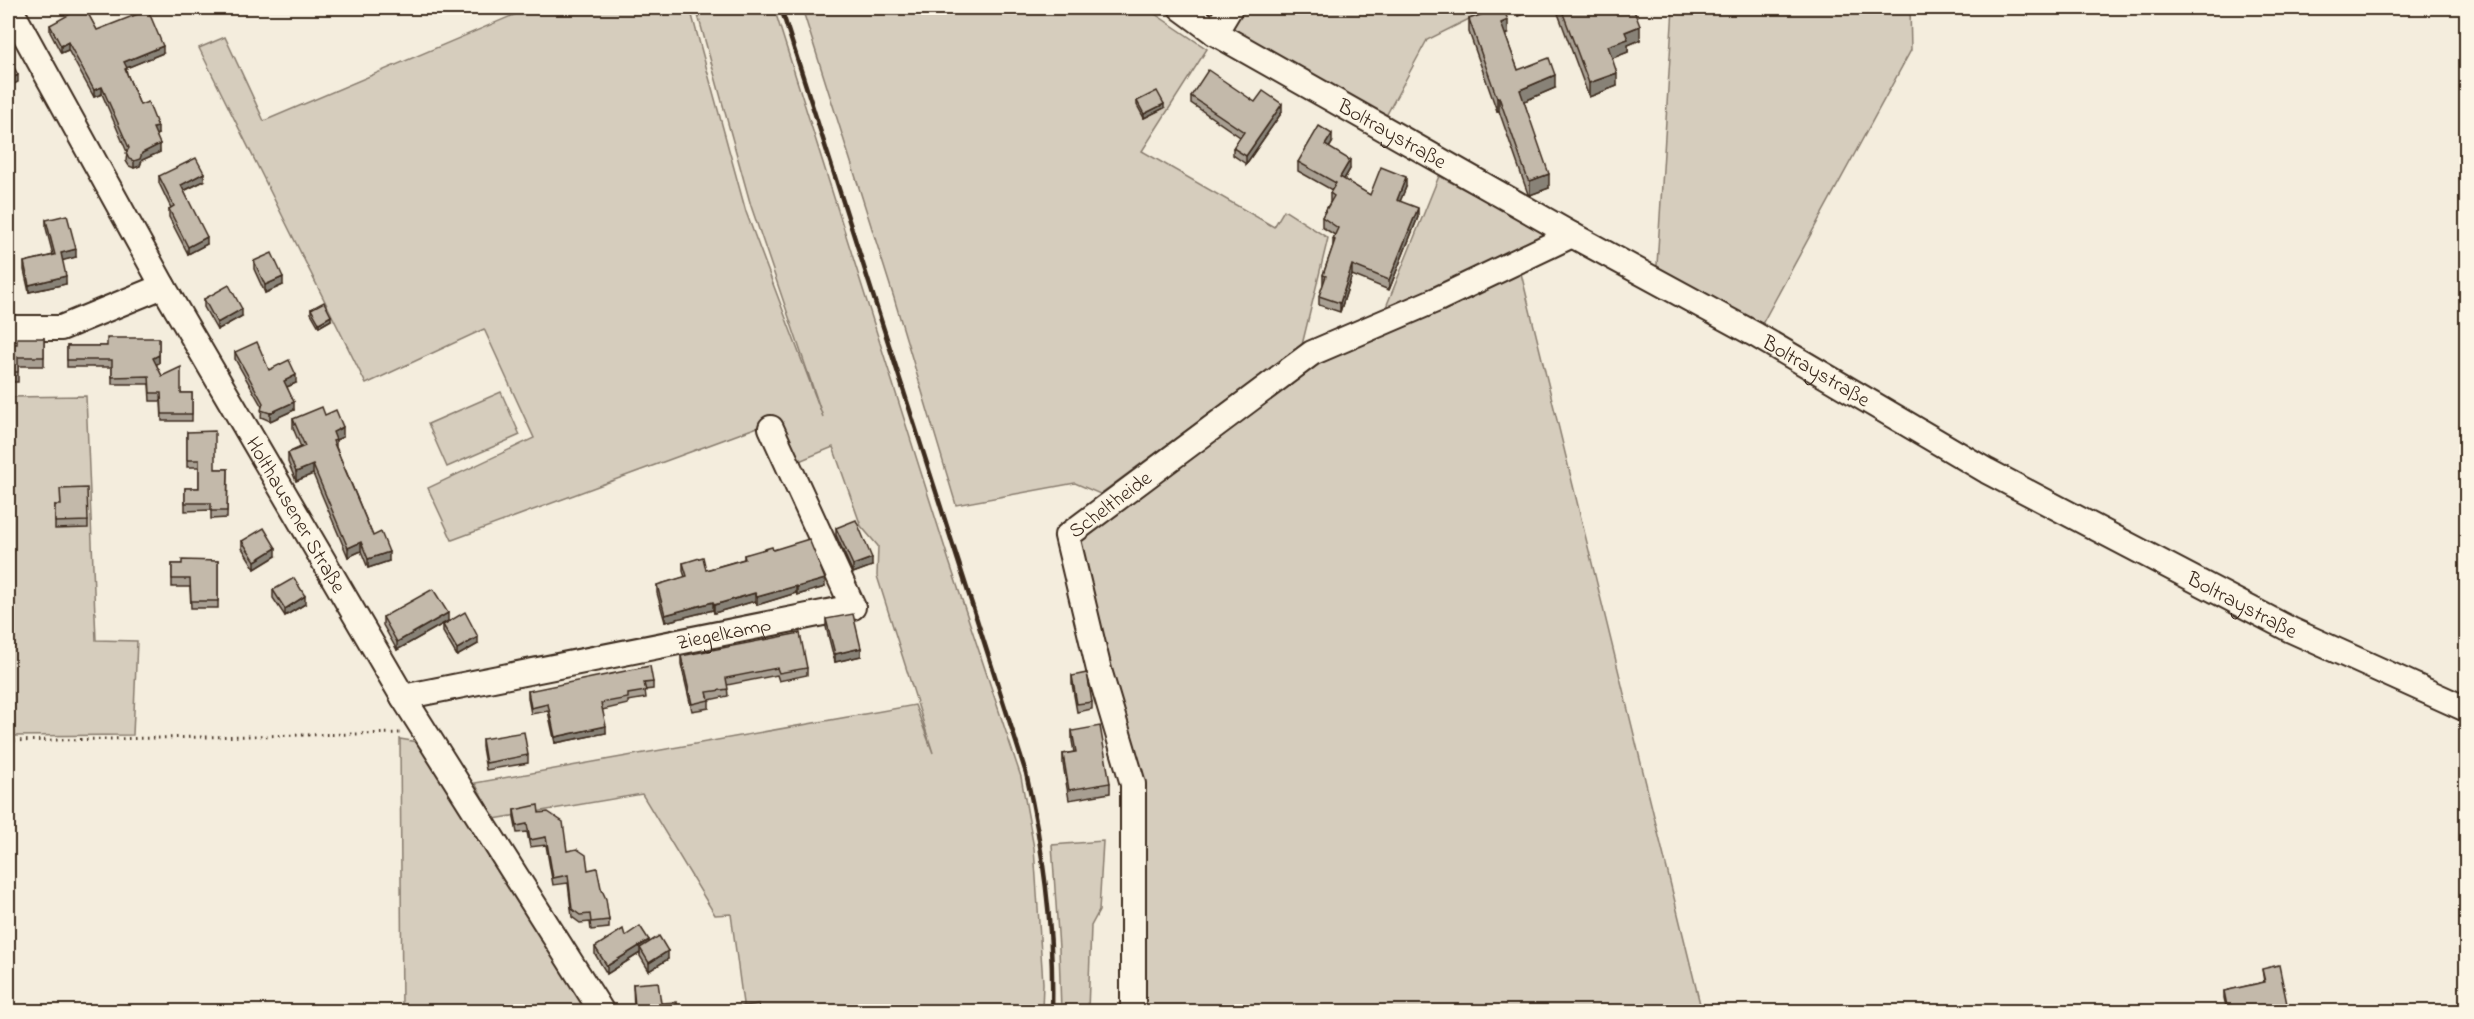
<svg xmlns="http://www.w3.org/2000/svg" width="2474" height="1019" font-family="'Indie Flower',sans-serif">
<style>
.green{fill:#d6cdbd;stroke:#887c6e;stroke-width:1.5}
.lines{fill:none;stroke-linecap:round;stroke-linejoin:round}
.minor-casing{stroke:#3b2a1e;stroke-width:28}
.path{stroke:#3b2a1e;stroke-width:3;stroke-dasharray:1.5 4.5;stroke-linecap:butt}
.minor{stroke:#fcf5e5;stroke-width:24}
.rail{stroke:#3b2a1e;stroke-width:4.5}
.wall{fill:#a89f92;stroke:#3b2a1e;stroke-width:1.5}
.shaded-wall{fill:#888277;stroke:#3b2a1e;stroke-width:1.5}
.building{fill:#c3b9aa;stroke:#3b2a1e;stroke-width:1.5}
.labels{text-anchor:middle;stroke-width:4.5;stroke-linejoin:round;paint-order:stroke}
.street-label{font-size:21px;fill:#3b2a1e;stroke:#fcf5e5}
</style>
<rect width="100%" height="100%" fill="#f4eddd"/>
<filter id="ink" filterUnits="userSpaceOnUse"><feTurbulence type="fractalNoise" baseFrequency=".0167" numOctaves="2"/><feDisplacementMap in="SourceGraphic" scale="12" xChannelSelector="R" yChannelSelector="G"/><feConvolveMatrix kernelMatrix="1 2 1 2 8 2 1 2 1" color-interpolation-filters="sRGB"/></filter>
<g filter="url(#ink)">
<g class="green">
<polygon points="530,8 690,8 746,212 823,417 751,206 696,8 774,8 949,561 1021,777 1034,848 1043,983 1042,1011 744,1011 731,914 715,915 642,794 494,819 475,783 915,705 933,753 877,576 878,546 861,526 833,447 792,464 774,421 452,540 428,488 534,438 484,329 366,384 199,48 225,37 264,121"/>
<polygon points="802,8 1146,8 1207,49 1142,151 1274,227 1284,210 1328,238 1302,345 1100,494 1075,483 956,505 894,298"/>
<polygon points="1181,8 1491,8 1427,40 1380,127"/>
<polygon points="1673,8 1910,8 1911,50 1756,335 1656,281"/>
<polygon points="1439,176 1547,233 1384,312"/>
<polygon points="1518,261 1700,1004 1649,1012 1134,1011 1133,784 1067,536 1312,353"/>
<polygon points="501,392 520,435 447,467 428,424"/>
<polygon points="86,396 96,640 137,641 133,735 8,736 8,397"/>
<polygon points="400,739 424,743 589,1011 402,1011"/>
<polygon points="1103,841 1099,911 1091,926 1088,1011 1061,1011 1059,948 1052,845"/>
</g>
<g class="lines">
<defs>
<g id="minor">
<path id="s1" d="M10,8L163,286L403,697L602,1012"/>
<path id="s2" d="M1181,8L1215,33L1572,235L1756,335L1987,471L2291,630L2466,709"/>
<polyline points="1215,33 1230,8"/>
<polyline points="8,328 61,328 163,286"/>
<path id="s3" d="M403,697L853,607L771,428"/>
<path id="s4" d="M1133,1012V784L1099,670L1067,536L1312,353L1438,299L1572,235"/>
</g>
</defs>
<use href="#minor" class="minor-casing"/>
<polyline class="path" points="8,741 401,733"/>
<use href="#minor" class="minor"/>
<path class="rail" d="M781,8L1026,773C1044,852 1054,931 1052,1012"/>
</g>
<g class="wall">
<polygon points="1515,8 1539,8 1518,16"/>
<polygon points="1556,8 1633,8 1640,40 1628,45 1628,52 1612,58 1617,86 1589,97"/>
<polygon points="87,12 97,30 163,53 126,68 127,74 140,105 158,134 156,134 160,152 142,160 140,166 134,168 129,166 126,161 127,152 102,94 94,97 68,50 61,53 50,32 50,25"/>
<polygon points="1469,19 1508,34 1505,35 1518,70 1555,88 1524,101 1549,188 1530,195 1528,194 1499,111 1497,111 1469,32"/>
<polygon points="1191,96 1255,102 1282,112 1246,164 1233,155 1233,148 1240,137 1191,103"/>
<polygon points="1137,101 1164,108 1144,118 1137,105"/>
<polygon points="1332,143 1329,148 1350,169 1344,180 1370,195 1406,187 1400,201 1418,217 1389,290 1352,275 1340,312 1319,305 1319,296 1323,285 1323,275 1333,246 1333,239 1335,235 1322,227 1322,217 1330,202 1330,193 1332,190 1298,171 1298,162"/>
<polygon points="159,176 204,181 184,191 207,244 188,254 169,217 169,209 171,208 159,183"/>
<polygon points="46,220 76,257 62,260 66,284 29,292 24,270 24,262 53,255 46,228"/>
<polygon points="254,261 283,285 265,293 254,269"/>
<polygon points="204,299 242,316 217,330 204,307"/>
<polygon points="311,309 331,320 319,327 311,313"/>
<polygon points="44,338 44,366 18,366 18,382 8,382 8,344 17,344"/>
<polygon points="159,338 159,363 156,364 162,376 181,393 192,393 192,421 162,421 161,401 150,401 149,384 112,384 112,367 67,367 67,346 107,346"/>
<polygon points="235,352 296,383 287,387 294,410 270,421 261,417 262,407 235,359"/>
<polygon points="325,415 343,437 336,440 336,447 373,536 389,561 368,568 361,551 348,557 313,474 296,481 288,462 288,453 301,447 293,428 293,419"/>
<polygon points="187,432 215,469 228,469 227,518 211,519 211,510 185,511 185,488 199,488 199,467 187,467"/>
<polygon points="55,505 88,521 88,528 55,529"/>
<polygon points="836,528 872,566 853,573 836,535"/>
<polygon points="242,541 276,556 255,569 242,548"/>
<polygon points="773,550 825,587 797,595 796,593 757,605 755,601 714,613 713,610 665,622 657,593 657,585 685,577 683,571 683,563 706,570 744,559 744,555"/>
<polygon points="218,561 218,608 191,608 190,587 172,587 172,564 182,564"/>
<polygon points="273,590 305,604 285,616 273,598"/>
<polygon points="383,617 448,621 397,650 383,625"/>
<polygon points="826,619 861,656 835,662 826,627"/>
<polygon points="443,625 478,644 457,656 443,632"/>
<polygon points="681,656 807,668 807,675 779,681 777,675 727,685 728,696 709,700 709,708 692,711 681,664"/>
<polygon points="1072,676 1092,702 1092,709 1077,712 1072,684"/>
<polygon points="653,682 653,689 645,690 646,698 628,701 628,704 602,710 606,733 555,743 548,711 531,714 528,698 528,691"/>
<polygon points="1072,731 1110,783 1110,793 1069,800 1063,764 1063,754 1074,752 1072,741"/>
<polygon points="482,739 528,755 528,763 486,770 482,747"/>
<polygon points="514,810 539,813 567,851 588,870 601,888 609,920 609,928 591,930 590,922 580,923 572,917 568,883 553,885 546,845 530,847 527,832 517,833 514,818"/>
<polygon points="625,936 649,942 668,959 649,971 640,956 640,953 607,974 595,954 595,947"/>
<polygon points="2262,969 2287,1011 2227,1011 2224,998 2224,991 2264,982"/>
<polygon points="633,984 661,1003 678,1011 634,1011"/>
</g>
<g class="shaded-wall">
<polygon points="84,8 97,8 84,13"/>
<polygon points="1518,8 1539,8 1518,16"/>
<polygon points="1508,20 1508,34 1501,36 1501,23"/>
<polygon points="1640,26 1640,40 1628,45 1628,52 1608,60 1608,46 1625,32"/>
<polygon points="68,42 68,50 61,53 61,46"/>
<polygon points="163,46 163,53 124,69 124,62"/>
<polygon points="1617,73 1617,86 1589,97 1589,83"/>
<polygon points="18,75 18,82 8,87 8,80"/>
<polygon points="1555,75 1555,88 1520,103 1520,90"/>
<polygon points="102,87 102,94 94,97 94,90"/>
<polygon points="1499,97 1499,111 1497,111 1497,98"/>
<polygon points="1164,104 1164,108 1144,118 1144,114"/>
<polygon points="1282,104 1282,112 1246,164 1246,156"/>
<polygon points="158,127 158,134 153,136 153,128"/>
<polygon points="1332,134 1332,143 1325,154 1325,145"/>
<polygon points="160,144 160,152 142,160 140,166 134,168 134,161 142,153"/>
<polygon points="1350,160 1350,169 1340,186 1340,177"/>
<polygon points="204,173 204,181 181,192 181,185"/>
<polygon points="1549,174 1549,188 1530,195 1530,181"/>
<polygon points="1406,177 1406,187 1397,209 1397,200"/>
<polygon points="1418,208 1418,217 1389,290 1389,280"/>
<polygon points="207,237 207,244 188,254 188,247"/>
<polygon points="76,249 76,257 61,261 61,253"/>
<polygon points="1352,265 1352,275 1340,312 1340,303"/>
<polygon points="66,276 66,284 29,292 29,285"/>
<polygon points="283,277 283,285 265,293 265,285"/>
<polygon points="242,309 242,316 217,330 217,323"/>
<polygon points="331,316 331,320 319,327 319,323"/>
<polygon points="159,355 159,363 153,366 153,358"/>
<polygon points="296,375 296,383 284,388 284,381"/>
<polygon points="294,402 294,410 270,421 270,413"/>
<polygon points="343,427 343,437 333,441 333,432"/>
<polygon points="313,465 313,474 296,481 296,472"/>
<polygon points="361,542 361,551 348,557 348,548"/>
<polygon points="276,548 276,556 255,569 255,561"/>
<polygon points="389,552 389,561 368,568 368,559"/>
<polygon points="872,558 872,566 853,573 853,565"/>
<polygon points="825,579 825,587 797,595 797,587"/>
<polygon points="796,586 796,593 757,605 757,597"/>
<polygon points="755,593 755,601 714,613 714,605"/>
<polygon points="305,596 305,604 285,616 285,609"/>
<polygon points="713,602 713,610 665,622 665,615"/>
<polygon points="448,613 448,621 397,650 397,642"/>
<polygon points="478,637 478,644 457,656 457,649"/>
<polygon points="861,648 861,656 835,662 835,654"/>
<polygon points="606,726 606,733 555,743 555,737"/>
<polygon points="649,940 649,947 640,948 640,953 607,974 607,966"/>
<polygon points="668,951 668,959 649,971 649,963"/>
<polygon points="2287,1004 2287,1011 2276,1011 2276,1006"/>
</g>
<g class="building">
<polygon points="81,8 85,8 97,30 148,10 163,46 124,62 127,68 125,69 140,105 148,102 158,127 153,128 160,144 142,153 140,159 134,161 129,159 126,153 129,148 102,87 94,90 68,42 61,46 50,25"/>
<polygon points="1500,8 1503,8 1508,20 1501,23 1518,70 1549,58 1555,75 1520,90 1549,174 1530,181 1528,180 1499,97 1497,98 1469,19"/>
<polygon points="1561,8 1633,8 1640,26 1625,32 1628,39 1608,46 1617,73 1589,83"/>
<polygon points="8,56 18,75 8,80"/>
<polygon points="1208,70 1255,102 1263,91 1282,104 1246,156 1233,148 1244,132 1191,96"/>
<polygon points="1157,91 1164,104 1144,114 1137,101"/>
<polygon points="1319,126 1332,134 1325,145 1350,160 1340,177 1370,195 1381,167 1406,177 1397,200 1418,208 1389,280 1352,265 1340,303 1319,296 1326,276 1323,275 1335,240 1333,239 1338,228 1322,217 1334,196 1330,193 1336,183 1298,162"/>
<polygon points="196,158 204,173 181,185 207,237 188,247 169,209 174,206 159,176"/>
<polygon points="67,215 76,249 61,253 66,276 29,285 24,262 55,255 46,220"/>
<polygon points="272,253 283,277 265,285 254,261"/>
<polygon points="229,285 242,309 217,323 204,299"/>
<polygon points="324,302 331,316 319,323 311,309"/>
<polygon points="17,338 44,338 44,357 18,357 18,372 8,372 8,344 17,344"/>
<polygon points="107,338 159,338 159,355 153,358 162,376 181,367 181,393 192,393 192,414 162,414 161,393 150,393 149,376 112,377 112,360 67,360 67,346 107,346"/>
<polygon points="257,342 269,370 289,360 296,375 284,381 294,402 270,413 261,410 263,403 235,352"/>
<polygon points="322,407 325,415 336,410 343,427 333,432 336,440 333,441 373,536 381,532 389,552 368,559 361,542 348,548 313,465 296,472 288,453 305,446 293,419"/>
<polygon points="215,431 215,469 228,469 227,511 211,511 211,503 185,503 185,488 199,488 199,460 187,460 187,432"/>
<polygon points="87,488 88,521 55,522 55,505 61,505 60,489"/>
<polygon points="856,520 872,558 853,565 836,528"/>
<polygon points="264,528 276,548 255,561 242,541"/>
<polygon points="809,539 825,579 797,587 796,586 757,597 755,593 714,605 713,602 665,615 657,585 687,576 683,563 703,557 706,570 745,559 744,555 772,547 773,550"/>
<polygon points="182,560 218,561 218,601 191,601 190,579 172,579 172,564 182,564"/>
<polygon points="294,578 305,596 285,609 273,590"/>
<polygon points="433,589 448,613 397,642 383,617"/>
<polygon points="465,612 478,637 457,649 443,625"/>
<polygon points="853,614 861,648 835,654 826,619"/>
<polygon points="800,633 807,668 779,673 777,668 726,678 728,689 707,692 709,700 692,704 681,656"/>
<polygon points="650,666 653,682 644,683 646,691 628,694 628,698 601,703 606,726 555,737 548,704 531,708 528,691"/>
<polygon points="1087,673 1092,702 1077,704 1072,676"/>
<polygon points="1100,726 1110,783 1069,790 1063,754 1076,752 1072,731"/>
<polygon points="524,732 528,755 486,763 482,739"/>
<polygon points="538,805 539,813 548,812 563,822 567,851 577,849 586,855 588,870 597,868 601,888 606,899 609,920 591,922 590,914 580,915 572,909 568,875 553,878 546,837 530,840 527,824 517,826 514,810"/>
<polygon points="640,926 649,940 607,966 595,947 623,929 625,936"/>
<polygon points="659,936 668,951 649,963 640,948"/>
<polygon points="2279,965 2287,1004 2276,1006 2277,1011 2228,1011 2224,991 2265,982 2262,969"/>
<polygon points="658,982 661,1003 677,1002 678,1011 654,1011 653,1004 635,1006 633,984"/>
<polygon points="759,1004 760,1011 726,1011 726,1008"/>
</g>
</g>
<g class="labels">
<g class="street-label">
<text dy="7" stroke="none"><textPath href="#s2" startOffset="246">Boltraystraße</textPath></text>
<text dy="7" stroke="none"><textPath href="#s2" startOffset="732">Boltraystraße</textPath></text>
<text dy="7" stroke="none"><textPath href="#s4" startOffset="538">Scheltheide</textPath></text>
<text dy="7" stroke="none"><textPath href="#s1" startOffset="582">Holthausener Straße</textPath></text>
<text dy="7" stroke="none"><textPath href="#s2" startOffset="1218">Boltraystraße</textPath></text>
<text dy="7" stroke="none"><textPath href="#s3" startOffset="327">Ziegelkamp</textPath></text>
</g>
</g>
<rect width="2474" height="1019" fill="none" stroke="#fcf5e5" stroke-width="30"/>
<rect x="15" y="15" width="2444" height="989" fill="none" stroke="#3b2a1e" stroke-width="2" filter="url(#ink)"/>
</svg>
